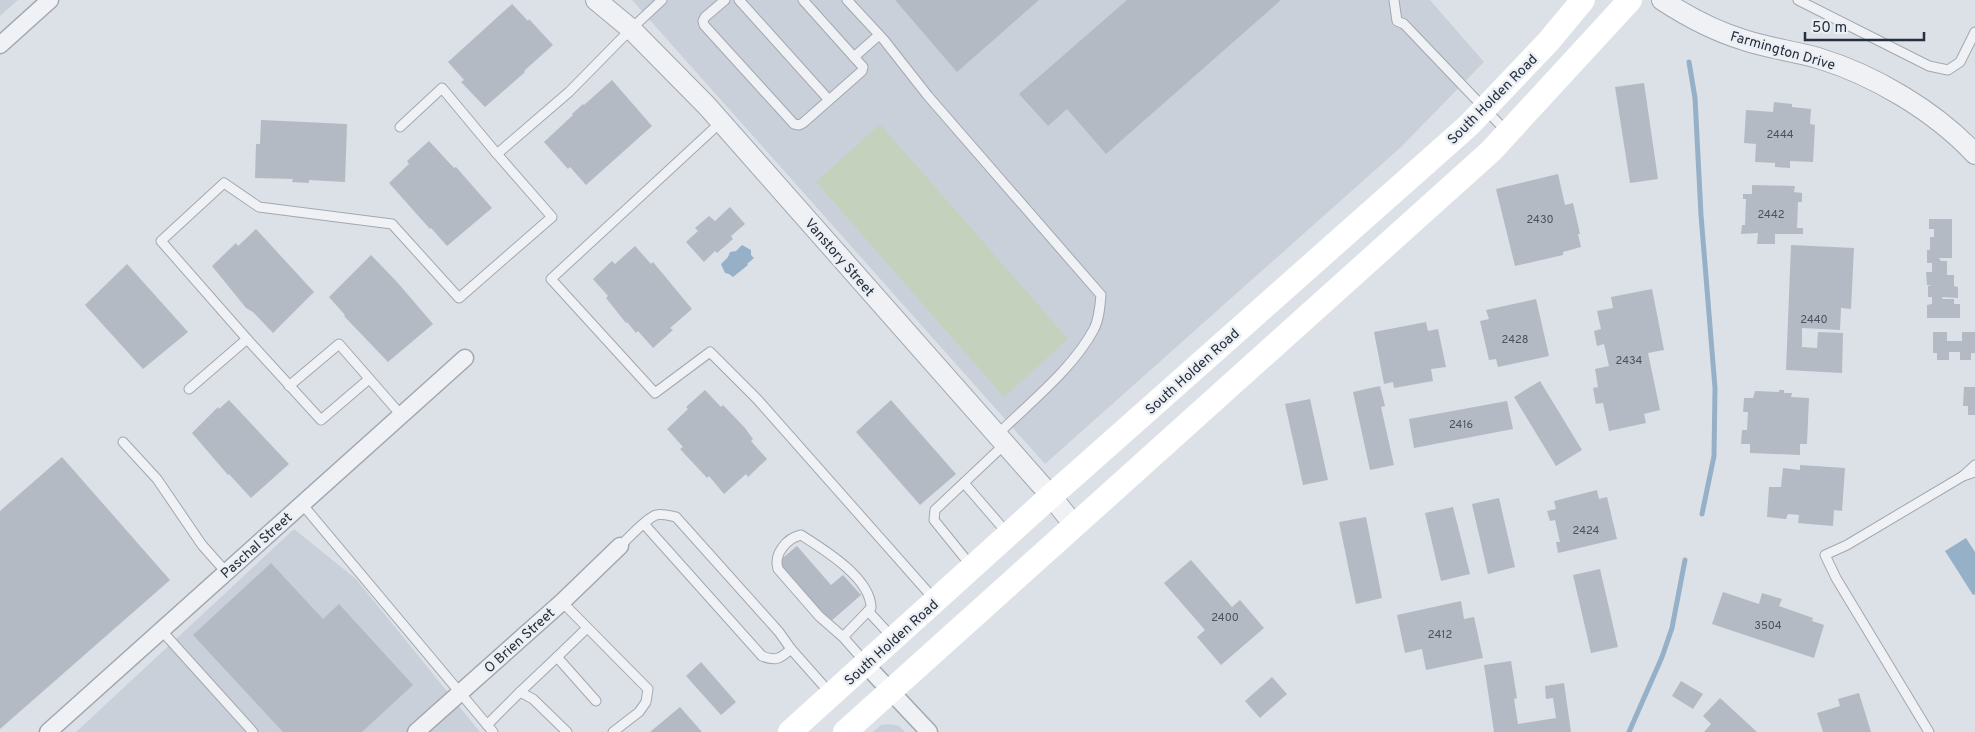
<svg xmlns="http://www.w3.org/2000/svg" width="1975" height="732" font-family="Overpass,sans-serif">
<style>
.built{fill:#cad0d9}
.green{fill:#c3d1bd}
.water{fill:#96b0c8}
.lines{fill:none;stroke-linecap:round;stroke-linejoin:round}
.stream{stroke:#96b0c8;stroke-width:5}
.building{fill:#b3bac3}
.service-casing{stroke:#a2a8b1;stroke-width:11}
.minor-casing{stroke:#a2a8b1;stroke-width:19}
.tertiary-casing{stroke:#a2a8b1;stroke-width:22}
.service{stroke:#eff1f5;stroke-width:9}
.minor{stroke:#eff1f5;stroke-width:16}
.tertiary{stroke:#eff1f5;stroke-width:20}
.secondary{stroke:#fff;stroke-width:24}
.labels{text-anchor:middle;stroke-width:5;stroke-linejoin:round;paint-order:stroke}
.number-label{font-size:11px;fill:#49525e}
.street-label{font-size:14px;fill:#262f3d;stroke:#ebeff4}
</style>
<rect width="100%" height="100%" fill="#dce1e7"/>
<g class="built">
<polygon points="0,0 18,0 0,16"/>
<polygon points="632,0 1430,0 1484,62 1401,147 1045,464"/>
<polygon points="294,529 356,579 480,732 76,732"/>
<polygon points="890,724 899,726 905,732 873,732 881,725"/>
</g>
<polygon class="green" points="880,124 1068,339 1004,397 816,182"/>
<g class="water">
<polygon points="742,245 751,250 751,255 754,258 747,264 748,265 733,277 729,274 725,273 721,264 728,257 730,252 736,251"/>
<polygon points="1966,538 1975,552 1975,594 1973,595 1945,551"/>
</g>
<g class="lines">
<g class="stream">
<polyline points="1689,62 1695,98 1701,215 1715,388 1714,456 1702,514"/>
<polyline points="1629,732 1662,657 1672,628 1685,560"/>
</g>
</g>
<g class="building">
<polygon points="895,0 1039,0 957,72"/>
<polygon points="1127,0 1281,0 1106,154 1067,109 1048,126 1019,94"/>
<polygon points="512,4 528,21 529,19 553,45 524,71 525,72 485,107 461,82 464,80 448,62"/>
<polygon points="612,80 652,126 586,185 570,167 568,169 544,142 573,115 572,114 583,104 584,105"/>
<polygon points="1644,83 1658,179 1630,183 1615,87"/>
<polygon points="1774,102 1792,104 1792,107 1811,109 1810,124 1815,125 1813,162 1790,161 1790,168 1775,167 1775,163 1755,162 1756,144 1744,143 1746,110 1773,112"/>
<polygon points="261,120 347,124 345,182 309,180 309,183 292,182 293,179 255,178 256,144 260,144"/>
<polygon points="429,141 454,168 456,167 492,208 447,246 431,228 430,229 389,183 409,164 407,161"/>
<polygon points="1558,174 1565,205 1573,203 1580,234 1578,234 1581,247 1563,252 1563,255 1515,266 1496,189"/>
<polygon points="1752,185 1795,186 1794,192 1802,193 1802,202 1798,202 1797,228 1803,228 1803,234 1775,234 1775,244 1757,244 1758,233 1741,234 1742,225 1745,225 1746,199 1743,199 1743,194 1752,194"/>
<polygon points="730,207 745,224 731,236 733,239 717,253 715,251 704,262 686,242 698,231 695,228 709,216 715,221"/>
<polygon points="1929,219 1952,219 1952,258 1939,258 1941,261 1947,261 1947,275 1954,275 1954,286 1958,287 1958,298 1942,297 1943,299 1954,299 1954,304 1960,304 1960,318 1927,318 1927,305 1932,304 1932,297 1928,297 1928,286 1932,285 1927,285 1926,272 1932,272 1932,263 1927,263 1927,250 1930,250 1930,237 1934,237 1934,229 1929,229"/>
<polygon points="256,229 314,292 273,333 253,312 246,308 212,266 236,243 238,246"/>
<polygon points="1791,245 1854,248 1851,309 1841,308 1840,330 1802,328 1802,347 1817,348 1818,332 1843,333 1842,373 1786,370"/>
<polygon points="635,246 651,264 653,262 692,309 670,328 673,330 653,348 638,331 636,333 627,322 626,323 606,298 608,296 593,279 612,261 615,264"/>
<polygon points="371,255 397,282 433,324 388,362 344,316 345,315 329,297"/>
<polygon points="127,264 188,332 143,369 85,305"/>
<polygon points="1652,289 1664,350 1648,353 1660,410 1644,414 1646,423 1609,431 1603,403 1596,404 1593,388 1598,387 1595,369 1609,366 1604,344 1597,346 1594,331 1601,329 1597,311 1613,308 1611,297"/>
<polygon points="1536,299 1549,356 1498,367 1496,359 1489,360 1480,321 1489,319 1486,310"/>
<polygon points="1426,322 1428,331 1438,329 1446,367 1431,369 1433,381 1394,388 1393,382 1384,384 1374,332"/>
<polygon points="1933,332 1947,332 1947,341 1962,341 1962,332 1975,332 1975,353 1971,353 1971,360 1960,360 1960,352 1949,352 1949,360 1937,360 1937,353 1933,353"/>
<polygon points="1540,381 1582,450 1556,466 1514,397"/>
<polygon points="1380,386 1385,406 1381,407 1394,465 1370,470 1353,392"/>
<polygon points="1964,387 1975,387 1975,415 1968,415 1968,406 1963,406"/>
<polygon points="705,390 721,407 723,405 745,428 753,439 751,441 767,459 748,477 746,474 724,494 709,476 707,478 680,449 683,447 667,429 688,409 686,407"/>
<polygon points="1779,390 1784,390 1784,393 1792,393 1791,397 1809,398 1807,444 1800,444 1800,455 1750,453 1750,444 1741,444 1742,430 1747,430 1748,412 1743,412 1744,398 1753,398 1755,391 1779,392"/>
<polygon points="1310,399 1328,480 1303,485 1285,404"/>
<polygon points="229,400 289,464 251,498 229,474 228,475 192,433 218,407 219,409"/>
<polygon points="891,400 956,474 920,505 856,432"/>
<polygon points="1507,401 1513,429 1414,448 1409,419"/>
<polygon points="62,457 170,580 0,729 0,511"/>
<polygon points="1800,465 1845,468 1842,511 1834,510 1833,526 1798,523 1799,515 1788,514 1786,519 1767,517 1769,487 1781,487 1783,468 1800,470"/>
<polygon points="1597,490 1599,499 1607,497 1617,539 1558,553 1556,542 1560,542 1555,520 1550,521 1547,511 1556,509 1554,501"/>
<polygon points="1499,498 1515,567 1488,574 1472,504"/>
<polygon points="1453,507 1470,574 1441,581 1425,513"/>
<polygon points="1366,517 1382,598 1356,604 1339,522"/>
<polygon points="797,546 831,585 843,575 861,595 830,622 778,562"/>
<polygon points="1191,560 1232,607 1240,600 1264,628 1221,665 1197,637 1205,630 1164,583"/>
<polygon points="271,563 323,619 339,604 413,685 362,732 283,732 193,635"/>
<polygon points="1600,569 1618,647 1591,653 1573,575"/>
<polygon points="1723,592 1759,604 1762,593 1782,599 1779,606 1813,618 1812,621 1824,625 1814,658 1712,624"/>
<polygon points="1461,601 1464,619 1474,617 1483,658 1426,670 1422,649 1405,653 1397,615"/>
<polygon points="1511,661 1517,698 1514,699 1518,724 1556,718 1553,698 1546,699 1545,686 1564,683 1571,732 1494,732 1484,665"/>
<polygon points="701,662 736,702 721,715 686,676"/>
<polygon points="1272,677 1287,694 1260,718 1245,701"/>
<polygon points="1681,681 1703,694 1693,709 1672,696"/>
<polygon points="1859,693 1871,732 1823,732 1817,713 1840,706 1838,699"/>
<polygon points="1720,698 1757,732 1704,732 1711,724 1703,716"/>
<polygon points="680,707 702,732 650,732"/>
</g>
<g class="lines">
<defs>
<g id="service">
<polyline points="725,0 705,17 703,21 704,25 794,124 799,125 803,123 862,71 863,67 854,57 879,35"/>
<polyline points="739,0 829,100"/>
<polyline points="803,0 854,57"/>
<path d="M847,0L884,40L928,96L1101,295C1100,307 1099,319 1094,329C1072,370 1029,403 997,435"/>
<polyline points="1394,0 1397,21 1404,24 1507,132"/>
<polyline points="1798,0 1929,66 1948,70 1960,62 1975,32"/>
<polyline points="721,122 551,279 655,393 710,352 757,399 934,599"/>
<polyline points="400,127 442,88 497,154 569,92 631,29 662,0"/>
<polyline points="247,339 321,420 369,379"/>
<polyline points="289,386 339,344 401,415"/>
<polyline points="189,389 247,339 161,241 224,183 259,207 392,224 459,298 552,217 497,154"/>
<polyline points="123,442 157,479 202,545 226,572"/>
<polyline points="1975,465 1963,476 1975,472"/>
<polyline points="964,483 1008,534"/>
<polyline points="302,504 493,732"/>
<path d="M644,524L762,656C776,662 781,658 791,649"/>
<path d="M620,546C629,538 645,519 656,515C663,513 670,516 676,517L779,632L791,649L830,693"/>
<polyline points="972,567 934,520 935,510 1005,444"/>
<polyline points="562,602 648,689 646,702 639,712 613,732"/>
<polyline points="868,611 892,637"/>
<polyline points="161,630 253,732"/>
<path d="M843,637L819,616L778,569C773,554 787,538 801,535C823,549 871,578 871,608L843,637L865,662"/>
<polyline points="557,657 587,628"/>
<polyline points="520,692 557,657 596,701"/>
<polyline points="487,725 520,692 533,699 567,732"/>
<polyline points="1929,732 1836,578 1825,555 1847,545 1963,476"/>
</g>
<g id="minor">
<polyline points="0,45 50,0"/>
<polyline points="866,665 929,732"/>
<polyline points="48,732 465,358"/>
<polyline points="416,732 562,602 620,546"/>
</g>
<g id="tertiary">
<polyline points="596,0 631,29 707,106 1051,496 1074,525"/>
<path d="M1662,0C1688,17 1714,31 1744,40C1768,48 1793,51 1818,58C1874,75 1935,111 1975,154"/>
</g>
</defs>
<use href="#service" class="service-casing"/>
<use href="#minor" class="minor-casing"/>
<use href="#tertiary" class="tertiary-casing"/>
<use href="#service" class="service"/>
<use href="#minor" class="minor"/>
<use href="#tertiary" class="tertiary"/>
<g class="secondary">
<polyline points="790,732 1051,496 1469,125 1548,42 1583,0"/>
<polyline points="845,732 1491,151 1630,0"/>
</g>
</g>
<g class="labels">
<g class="number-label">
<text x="1780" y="138">2444</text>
<text x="1771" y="218">2442</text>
<text x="1540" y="223">2430</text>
<text x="1814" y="323">2440</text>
<text x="1515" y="343">2428</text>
<text x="1629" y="364">2434</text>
<text x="1461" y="428">2416</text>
<text x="1586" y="534">2424</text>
<text x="1225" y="621">2400</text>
<text x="1768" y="629">3504</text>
<text x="1440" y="638">2412</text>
</g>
<g class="street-label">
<text transform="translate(1783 50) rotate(16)" y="5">Farmington Drive</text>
<text transform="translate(1492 99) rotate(-45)" y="5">South Holden Road</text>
<text transform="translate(840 257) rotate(49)" y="5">Vanstory Street</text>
<text transform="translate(1192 371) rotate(-42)" y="5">South Holden Road</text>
<text transform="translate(256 545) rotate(-42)" y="5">Paschal Street</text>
<text transform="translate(519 640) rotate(-42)" y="5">O Brien Street</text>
<text transform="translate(891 642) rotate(-42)" y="5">South Holden Road</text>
</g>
</g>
<path d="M1805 32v8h119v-8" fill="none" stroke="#262f3d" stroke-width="2.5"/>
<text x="1812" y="32" font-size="15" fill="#262f3d" stroke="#ebeff4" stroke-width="4" paint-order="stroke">50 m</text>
</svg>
